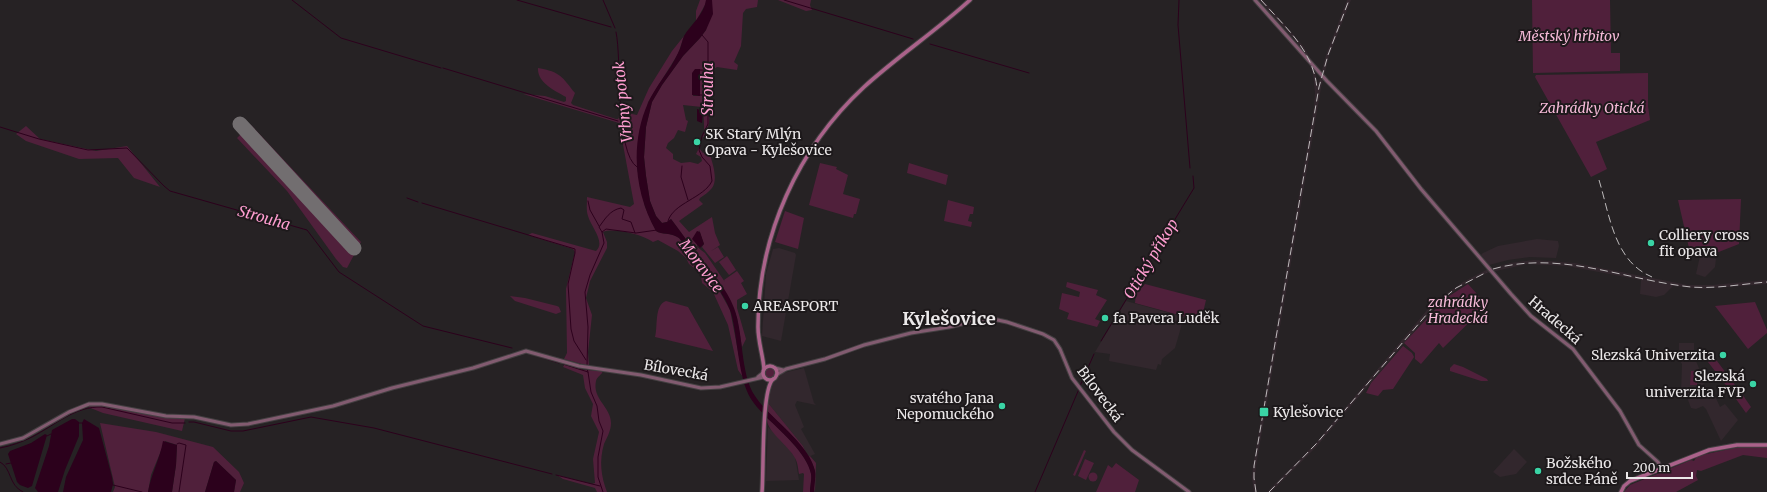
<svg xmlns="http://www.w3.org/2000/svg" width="1767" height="492" font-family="Merriweather,serif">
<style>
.built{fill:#32272d}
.green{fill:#50203b;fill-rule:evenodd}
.water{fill:#2c011c}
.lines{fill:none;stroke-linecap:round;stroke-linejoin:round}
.stream{stroke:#2c011c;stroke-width:1}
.runway{stroke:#726e70;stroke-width:15}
.secondary-casing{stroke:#444042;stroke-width:5}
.primary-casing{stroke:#444042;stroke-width:5.5}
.secondary{stroke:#825b70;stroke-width:3}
.primary{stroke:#aa628a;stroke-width:3.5}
.rail{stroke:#bebbbc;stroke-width:1;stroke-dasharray:8 4;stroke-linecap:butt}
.poi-dot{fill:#3ad4a5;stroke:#1d191b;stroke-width:1.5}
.labels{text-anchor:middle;stroke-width:4;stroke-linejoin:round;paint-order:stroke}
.park-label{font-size:14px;font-style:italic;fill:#f6bad8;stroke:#1d191b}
.poi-label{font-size:14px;fill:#ebe8e9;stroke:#1d191b;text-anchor:start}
.street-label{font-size:14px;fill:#ebe8e9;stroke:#1d191b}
.water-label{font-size:15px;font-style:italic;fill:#fe9dd0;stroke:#1d191b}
.district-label{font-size:18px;font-weight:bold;fill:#ebe8e9;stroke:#1d191b}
</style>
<rect width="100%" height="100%" fill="#262224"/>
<g class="built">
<polygon points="1259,0 1263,0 1304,47 1313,63 1318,85 1326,55 1347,0 1351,0 1329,56 1321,88 1256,466 1255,478 1257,492 1254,492 1252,478 1253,466 1314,107 1315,93 1313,73 1305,55 1298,44"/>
<polygon points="1537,239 1558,241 1559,246 1556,258 1530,257 1508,260 1489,265 1481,255 1483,253 1498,246"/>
<polygon points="779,248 795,253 796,255 781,341 762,336 766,274 773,249"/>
<polygon points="1700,256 1716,259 1715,267 1705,277 1696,274"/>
<polygon points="1534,260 1575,263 1688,285 1712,285 1767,280 1767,284 1702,289 1673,286 1664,295 1656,297 1640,294 1641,280 1567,266 1527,264 1487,273 1458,288 1434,308 1317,446 1271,492 1267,492 1315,444 1427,310 1443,296 1463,282 1486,270 1510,263"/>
<polygon points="1126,301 1184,317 1175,348 1162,359 1161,365 1158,364 1156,370 1109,361 1110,354 1095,352"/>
<polygon points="1679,343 1694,343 1694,355 1700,355 1700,357 1696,358 1696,361 1705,383 1688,394 1687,392 1681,392 1682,364 1679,360"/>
<polygon points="804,368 814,403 816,405 797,401 795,405 804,427 801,429 815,454 808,457 803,446 768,403 771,385 783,373"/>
<polygon points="1705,385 1714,394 1720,407 1725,404 1738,420 1721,441 1706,409 1703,406 1696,409 1691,408 1688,400 1689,396"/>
<polygon points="768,427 780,438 795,457 799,480 766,481"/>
<polygon points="1514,449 1527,462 1516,474 1500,477 1493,472"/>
</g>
<g class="green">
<polygon points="700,0 706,0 706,3 696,21 696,11"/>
<path d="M712,0H758L757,7L746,9L743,13L741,46L734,62L738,65L737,70L717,67L712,70L709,123L705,137H703C705,133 704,112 702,107L683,105L686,120L688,121L685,132L678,130L674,138L668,143L666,148L673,154V159L681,163L690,162L698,164L702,161L701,157L696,154L699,148L703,153L706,152L710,155C713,164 718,180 712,188C709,192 704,195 700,198L699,200L703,204L679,221L689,232L712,217L715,233L720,245L711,251L718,247L724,257L715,263L702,247L704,244L699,230L697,247L705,253L725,282L724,280L737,271L744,281L741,283L747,294L737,300V308L746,339L742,347L737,318L729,298L671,219L667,222L662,223L656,216L650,201L646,176L644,157L646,127L652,102L662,85L683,56L700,38L706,30ZM700,70V96H693Z"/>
<polygon points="778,0 811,0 810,5 812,10 806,11"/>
<polygon points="1532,0 1610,0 1611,53 1620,53 1620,71 1533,73"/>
<path d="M684,36L678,54L648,102L637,168L645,207L656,231C662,235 671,232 679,238L720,292L730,310L743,377L738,370L728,325L713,292L702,283L701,276L698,271L689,264L686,258L678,251L658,240L653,242C644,235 614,227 603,232L607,242V248L590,281L586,298L592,315L588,352L589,366L564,359L567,353L566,289L575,252L573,249L528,235L532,233L596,251C606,242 591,227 588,216C586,210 587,204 587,197L630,207L634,204L619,123L523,94L545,96L564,102L566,101V97C556,91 537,83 538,68C561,72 562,77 575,93L571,103L573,105L616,119H618L623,110L627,113L637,115L649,88L672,51Z"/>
<polygon points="1648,73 1648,106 1650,120 1596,142 1607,169 1591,177 1535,77 1536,75"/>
<polygon points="243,120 252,126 361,242 347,268 343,267 336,259 287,191 237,138 243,132 257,143 258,142 242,122"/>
<polygon points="26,126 40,139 96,151 127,146 160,187 134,178 118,158 79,159 26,141 16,134"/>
<polygon points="820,163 837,167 836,169 848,175 843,194 860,199 856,214 854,214 853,218 809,205"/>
<polygon points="909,163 948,175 946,185 907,173"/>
<polygon points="1741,199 1739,244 1711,255 1703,256 1689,248 1678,200"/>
<polygon points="948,200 974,207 973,214 970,214 968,221 972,222 971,227 944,221"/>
<polygon points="785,211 804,218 798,249 775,242"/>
<polygon points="727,256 736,270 729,275 719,262"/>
<polygon points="1067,282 1098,290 1096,295 1107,300 1095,319 1100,321 1097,327 1067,319 1069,313 1059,309 1062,293 1079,297 1080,292 1066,287"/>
<polygon points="1145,284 1206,300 1201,321 1135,303 1136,293"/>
<polygon points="1468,284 1487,305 1443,348 1439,343 1421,364 1415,359 1415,353 1404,343 1446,298"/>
<polygon points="510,296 525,298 557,306 559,307 561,312 556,314 515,301"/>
<path d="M666,301L688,307L713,351L655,337C658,327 654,305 666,301Z"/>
<polygon points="1755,302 1767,330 1767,333 1748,349 1715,306"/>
<polygon points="1403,346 1412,353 1414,357 1393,389 1383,390 1378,396 1366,393 1371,383"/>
<polygon points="1714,357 1738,389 1732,393 1708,362"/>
<path d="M565,364L583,370L603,371C602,375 597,376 596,381C592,399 611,407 611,423C611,431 607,437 604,444C599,461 601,476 607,492H597L595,488L563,479L557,475L592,484L595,483L593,459L599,432L591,416L593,404L585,388L583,375L563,367Z"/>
<polygon points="1454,364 1463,367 1487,379 1488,381 1481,381 1450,371 1450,368"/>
<circle cx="770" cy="373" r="5"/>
<polygon points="1691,371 1698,371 1697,385 1690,385"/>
<polygon points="1740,391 1751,407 1746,413 1736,399"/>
<path d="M768,403L803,446L808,457L810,456L816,463L815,492C813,487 816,478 815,471C810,450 783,427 768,412Z"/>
<polygon points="100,404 185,418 182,431 103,413 83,405"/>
<path d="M767,418C781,430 808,456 811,473C812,479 810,486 810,492H803L804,474L803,473L799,474C798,469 798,463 795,458C789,446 765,430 767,418Z"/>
<polygon points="100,423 156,432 213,447 239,472 244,483 240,492 234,492 236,480 216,461 214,462 205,492 172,492 176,465 177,445 165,441 151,475 148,492 113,492 115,487"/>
<polygon points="1739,447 1767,447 1767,458 1743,455 1701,471 1697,470 1696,476 1698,480 1676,492 1624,492 1630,485 1691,460 1694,461 1697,456"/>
<polygon points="1084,450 1086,451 1075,476 1073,475"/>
<polygon points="1085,459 1094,463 1086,480 1078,476"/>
<polygon points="1116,463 1139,480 1135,492 1096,492 1108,465 1112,468"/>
<circle cx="1093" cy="477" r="4.5"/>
</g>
<g class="water">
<path d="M706,0H712L713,14L706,30L700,38L683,56L662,85L652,102L646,127L644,157L646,176L650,201L656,216L662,223L667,222L671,219C681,232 690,245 700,258C712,273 727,289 734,308C744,334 740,374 755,396C770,419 809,443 815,471C816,478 814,485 814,492H810C810,486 812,480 811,474C806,447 765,421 751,399C738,378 738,338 731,313C725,293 694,254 679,238C671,232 662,235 656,231C634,192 630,143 648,103C656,85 670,71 678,53C681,48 682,41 684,36C691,24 704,15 706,0Z"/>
<polygon points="695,69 700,69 700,96 692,95 692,73"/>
<polygon points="697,109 703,111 702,123 697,121"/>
<polygon points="697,231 700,232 704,244 700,248 692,239"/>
<polygon points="72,419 75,419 79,422 79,436 65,470 58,492 38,492 35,488 49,446 52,430"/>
<polygon points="84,419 99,428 112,477 113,484 111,492 63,492 66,477 83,440 82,423"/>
<polygon points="45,434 47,435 32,486 28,488 20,485 17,482 8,454 10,451 31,443"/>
<path d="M163,441L177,445L176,465L172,492H148C151,474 160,459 163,441Z"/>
<polygon points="216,461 236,480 234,492 205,492 214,462"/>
</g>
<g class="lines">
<g class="stream">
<polyline points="292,0 341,38 441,68"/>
<polyline points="517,0 611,27"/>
<polyline points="603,0 615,28"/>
<polyline points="784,0 913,39"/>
<polyline points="1179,0 1178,25 1190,168"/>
<path d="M616,32C622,59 615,153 637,167"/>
<polyline points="930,44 1029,73"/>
<polyline points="443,68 618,121"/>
<polyline points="700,70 707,70"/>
<polyline points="699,95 708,95"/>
<polyline points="0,127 39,139 88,150 127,148 164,186 170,191 307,230 339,272 423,326 512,348"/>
<polyline points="682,166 681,177 688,200"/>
<polyline points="407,198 418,202"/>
<polyline points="588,201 590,210 599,226"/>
<polyline points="422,203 575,249 575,253 568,284 571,329 574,341 586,360"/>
<path d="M668,221C673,203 704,198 712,181L710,166L702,157L699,150L702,136L708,124V42L702,35"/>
<path d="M602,232L599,227C605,219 610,210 621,208L624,210L622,219L631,222L635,233"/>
<polyline points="1101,341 1194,188 1193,176"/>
<polyline points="527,353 559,363"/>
<polyline points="563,364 588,372 591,392 597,406 599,421 603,431 598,457 598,477 603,492"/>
<polyline points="587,366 588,327 585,292 590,275 604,243 602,232 606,229 636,233 657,230"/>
<polyline points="587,369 588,372"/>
<polyline points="1080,386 1094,354"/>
<polyline points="189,422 194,422 231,431 243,431 311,417 374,428 552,474"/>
<polyline points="79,423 82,423"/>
<polyline points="47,436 51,434"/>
<polyline points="177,444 179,443 186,445 179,492"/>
<path d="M0,448C11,446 22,442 32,437C55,425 75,406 102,407L172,423H185"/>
<path d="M0,462C12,468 8,485 23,492"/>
<polyline points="6,464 11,463"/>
<polyline points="556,475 600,486"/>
<polyline points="113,485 142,492"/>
<polyline points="1035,492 1079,389"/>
</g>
<polyline class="runway" points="240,124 354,248"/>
<defs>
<g id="secondary">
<polyline points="1255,0 1327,81 1376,131 1421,189 1511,294 1531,316 1573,349 1620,411 1639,445 1658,462 1661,468"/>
<polyline points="775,368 783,370"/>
<polyline points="776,375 786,369 825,359 864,345 911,333 949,327 978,320 993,319 1007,322 1043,334 1054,340 1060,349 1072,378 1114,432 1132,450 1189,492"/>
<polyline points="758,377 763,373"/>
<polyline points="0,444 23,438 69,412 89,404 102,404 166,416 194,417 231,425 248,424 333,406 392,388 473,368 526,351 579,366 641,375 701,388 720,387 764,377"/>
</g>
<g id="primary">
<circle cx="770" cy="373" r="7"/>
<path d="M764,369C763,355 758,342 758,327C758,236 798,148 864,87C898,56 936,31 970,0"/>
<path d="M762,492C764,471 761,391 773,379"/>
<polyline points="1621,492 1624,486 1630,481 1709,450 1737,445 1767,445"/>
</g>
</defs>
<use href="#secondary" class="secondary-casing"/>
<use href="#primary" class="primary-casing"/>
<use href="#secondary" class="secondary"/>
<use href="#primary" class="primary"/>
<g class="rail">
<path d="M1261,0C1285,27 1314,51 1317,89"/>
<path d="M1599,180C1610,216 1614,261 1652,277"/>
<path d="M1493,269C1560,250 1625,280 1691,287C1716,289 1742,284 1767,282"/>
<polyline points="1256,492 1254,478 1254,466 1319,87 1328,55 1349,0"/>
<polyline points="1269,492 1316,444 1433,307 1456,288 1487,272"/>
</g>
</g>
<g class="poi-dot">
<circle cx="697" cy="142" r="4"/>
<circle cx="1651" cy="243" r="4"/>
<circle cx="745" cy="306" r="4"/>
<circle cx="1105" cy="318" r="4"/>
<circle cx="1723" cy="355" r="4"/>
<circle cx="1753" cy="384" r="4"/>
<circle cx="1002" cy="406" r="4"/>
<rect x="1259" y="407" width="10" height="10" rx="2"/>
<circle cx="1538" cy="471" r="4"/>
</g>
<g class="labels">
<g class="park-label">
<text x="1569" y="41">Městský hřbitov</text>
<text x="1592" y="113">Zahrádky Otická</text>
<text x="1458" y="307">zahrádky<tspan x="1458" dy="16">Hradecká</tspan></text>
</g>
<g class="poi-label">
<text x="705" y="139">SK Starý Mlýn<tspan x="705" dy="16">Opava - Kylešovice</tspan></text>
<text x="1659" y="240">Colliery cross<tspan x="1659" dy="16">fit opava</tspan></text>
<text x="753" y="311">AREASPORT</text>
<text x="1113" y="323">fa Pavera Luděk</text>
<text x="1715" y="360" text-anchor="end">Slezská Univerzita</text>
<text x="1745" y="381" text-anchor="end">Slezská<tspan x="1745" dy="16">univerzita FVP</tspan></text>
<text x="994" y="403" text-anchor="end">svatého Jana<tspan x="994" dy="16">Nepomuckého</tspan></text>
<text x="1273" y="417">Kylešovice</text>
<text x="1546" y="468">Božského<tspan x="1546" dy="16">srdce Páně</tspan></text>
</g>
<g class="street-label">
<text transform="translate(1555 320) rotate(41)" y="5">Hradecká</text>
<text transform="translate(676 370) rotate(10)" y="5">Bílovecká</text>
<text transform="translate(1100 394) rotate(53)" y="5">Bílovecká</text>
</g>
<g class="water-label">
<text transform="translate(708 89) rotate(-90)" y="5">Strouha</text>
<text transform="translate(623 102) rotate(-96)" y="5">Vrbný potok</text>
<text transform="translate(264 218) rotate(16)" y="5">Strouha</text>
<text transform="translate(1151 259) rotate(-59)" y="5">Otický příkop</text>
<text transform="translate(701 266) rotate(53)" y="5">Moravice</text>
</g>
<g class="district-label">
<text x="949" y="325">Kylešovice</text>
</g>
</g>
<path d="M1627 472v6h65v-6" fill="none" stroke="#ebe8e9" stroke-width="2"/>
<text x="1633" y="472" font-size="12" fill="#ebe8e9" stroke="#1d191b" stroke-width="3" paint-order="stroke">200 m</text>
</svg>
